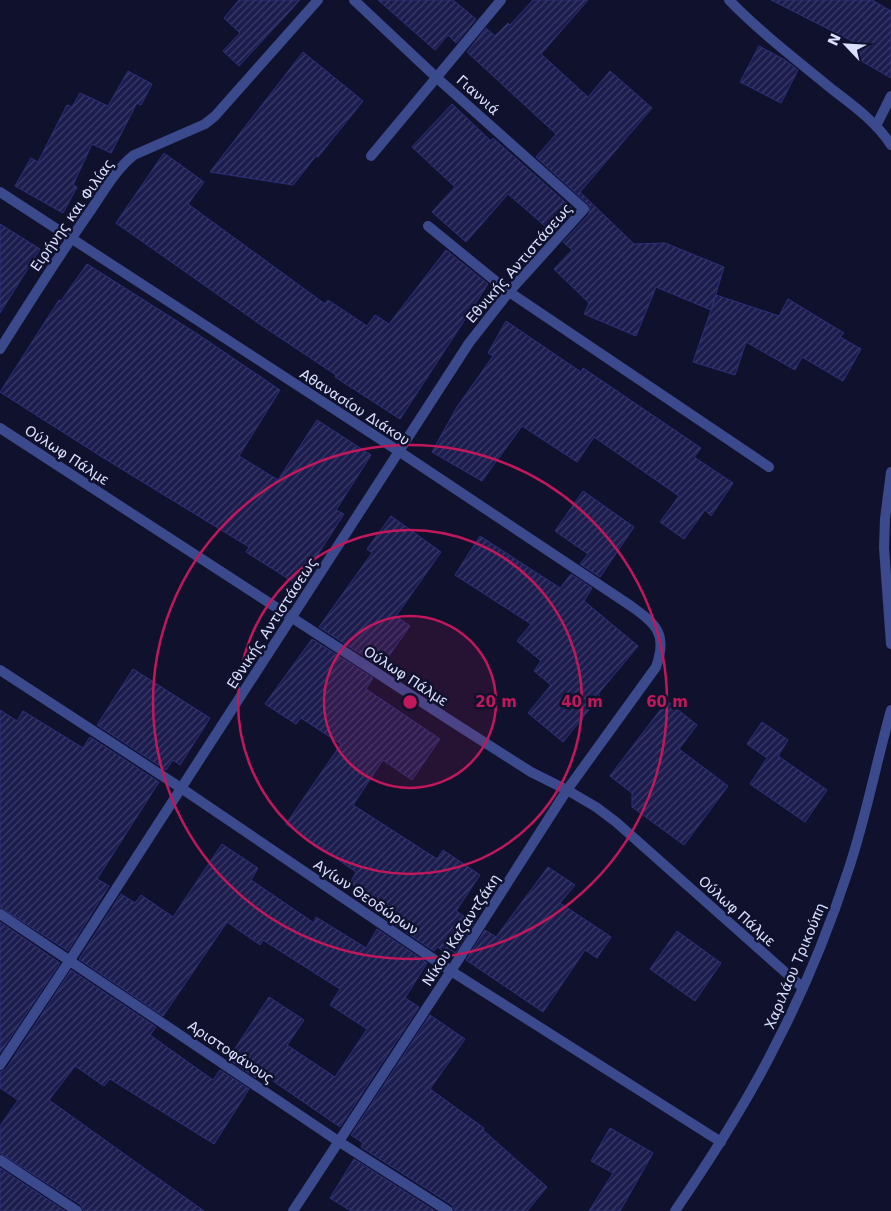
<svg xmlns="http://www.w3.org/2000/svg" width="891" height="1211" font-family="'DejaVu Sans',sans-serif">
<style>
.building{fill:url(#building-hatch);stroke:#2d2f7b}
.lines{fill:none;stroke-linecap:round;stroke-linejoin:round}
.minor{stroke:#3a4a8d;stroke-width:10}
.tertiary{stroke:#3a4a8d;stroke-width:10}
.ring{fill:none;stroke:#c2185b;stroke-width:2.5}
.labels{text-anchor:middle;stroke-width:5;stroke-linejoin:round;paint-order:stroke}
.street-label{font-size:14px;fill:#dce0ff;stroke:#10122d}
.centre{fill:#c2185b;stroke:#10122d;stroke-width:2.5}
.ring-label{font-size:15px;text-anchor:middle;font-weight:bold;fill:#c2185b;stroke:#10122d;stroke-width:5;stroke-linejoin:round;paint-order:stroke}
</style>
<defs>
<pattern id="building-hatch" width="6" height="6" patternUnits="userSpaceOnUse" patternTransform="scale(1.25)"><rect width="6" height="6" fill="#1c1d4e"/><path d="M-1 1l2-2M0 6l6-6M5 7l2-2" fill="none" stroke="#3c3e69"/></pattern>
</defs>
<rect width="100%" height="100%" fill="#10122d"/>
<g class="building">
<polygon points="239,0 300,0 239,66 223,51 240,33 224,18"/>
<polygon points="378,0 453,0 476,19 456,43 448,35 435,50"/>
<polygon points="533,0 588,0 541,54 588,97 610,71 652,108 580,192 634,244 665,243 724,267 712,307 716,295 779,316 788,299 844,333 840,337 861,349 843,381 802,357 795,370 746,342 735,375 693,362 711,310 656,287 636,336 584,314 589,303 554,269 572,250 563,242 589,214 590,206 536,157 556,134 467,52 486,28 495,36 508,23 510,25"/>
<polygon points="771,0 872,0 891,11 891,78 856,58 862,46"/>
<polygon points="759,46 785,60 798,70 781,103 740,82"/>
<polygon points="303,52 363,101 318,157 316,156 293,185 210,172"/>
<polygon points="128,71 152,84 141,105 137,103 111,153 92,144 73,185 77,187 63,213 15,186 31,158 38,162 67,105 72,107 80,93 108,106"/>
<polygon points="452,104 491,141 493,138 574,210 553,233 508,194 466,242 432,212 455,187 412,147"/>
<polygon points="164,153 204,182 188,204 325,304 328,300 367,326 375,315 389,324 446,250 488,284 400,419 335,377 336,375 261,325 116,223"/>
<polygon points="0,224 40,249 0,313"/>
<polygon points="87,264 199,335 280,390 239,456 278,480 317,420 371,455 336,510 344,514 298,585 246,552 249,547 102,457 0,392 59,300 61,301"/>
<polygon points="506,321 581,372 583,368 701,448 694,457 733,483 711,516 705,510 684,539 660,522 679,496 594,437 577,462 522,426 482,481 432,452 457,407 493,356 488,353"/>
<polygon points="583,491 634,527 600,577 580,564 588,554 555,531"/>
<polygon points="391,516 441,552 396,616 410,626 381,667 319,627 372,553 367,549"/>
<polygon points="480,536 560,588 571,574 592,588 584,601 638,646 598,694 600,696 563,742 528,713 551,685 534,671 541,661 517,641 531,624 455,575"/>
<polygon points="312,639 373,678 366,689 440,739 412,780 383,760 353,805 437,859 443,850 480,875 456,911 474,923 455,953 451,950 448,954 437,947 434,951 383,917 388,908 350,883 356,872 286,824 341,744 301,718 296,724 265,704"/>
<polygon points="133,669 210,718 180,765 173,760 166,770 97,725"/>
<polygon points="667,701 697,725 679,749 728,786 684,845 632,807 632,793 610,776"/>
<polygon points="0,710 17,721 23,711 83,748 90,737 159,782 97,879 109,886 68,951 0,907"/>
<polygon points="762,722 788,740 778,756 827,790 805,822 750,784 767,758 747,744"/>
<polygon points="222,844 258,868 251,880 314,923 316,917 366,948 377,929 427,963 405,998 419,1007 340,1127 260,1072 256,1078 228,1059 269,997 304,1020 287,1045 335,1077 367,1029 330,1005 340,989 263,940 260,945 227,922 163,1016 79,959 121,894 135,903 141,895 173,917"/>
<polygon points="548,867 575,885 560,903 611,937 597,958 585,950 543,1012 466,960 485,930 496,937"/>
<polygon points="0,922 60,963 0,1053"/>
<polygon points="677,931 721,963 695,1001 650,969"/>
<polygon points="71,970 156,1027 150,1035 213,1080 220,1070 249,1089 214,1144 110,1079 104,1086 75,1066 49,1100 204,1211 84,1211 81,1205 0,1153 0,1126 18,1100 0,1088 0,1072 6,1069"/>
<polygon points="430,1015 465,1039 430,1089 484,1128 483,1130 547,1187 527,1211 455,1211 452,1205 361,1147 363,1143 351,1135"/>
<polygon points="610,1128 653,1153 620,1211 589,1211 613,1173 591,1161"/>
<polygon points="354,1159 435,1211 351,1211 330,1198"/>
<polygon points="0,1168 65,1211 0,1211"/>
</g>
<g class="lines">
<g class="minor">
<path d="M729,0C761,33 798,61 833,90C854,106 877,123 891,145"/>
<polyline points="876,126 891,96"/>
<polyline points="371,156 501,0"/>
<path d="M0,192L400,452L631,606C656,624 668,634 656,667L567,790L451,971L293,1211"/>
<polyline points="428,226 509,292 769,467"/>
<polyline points="0,428 451,721 531,772 567,790 596,807 616,822 803,988"/>
<polyline points="891,472 885,519 884,548 891,644"/>
<polyline points="0,670 181,788 451,971 721,1142"/>
<polyline points="0,914 338,1141 448,1211"/>
<polyline points="0,1065 70,960 469,343 509,292 584,209 437,78 354,0"/>
<polyline points="0,1160 77,1211"/>
<path d="M675,1211C712,1157 748,1101 777,1042C805,988 829,929 848,871C866,818 876,763 891,710"/>
</g>
<path class="tertiary" d="M0,349C30,302 59,255 91,210C104,191 116,169 134,155L205,124L215,116L318,0"/>
</g>
<circle cx="410" cy="702" r="86" fill="#c2185b" fill-opacity=".12"/>
<g class="ring">
<circle cx="410" cy="702" r="86"/>
<circle cx="410" cy="702" r="172"/>
<circle cx="410" cy="702" r="257"/>
</g>
<g class="labels">
<g class="street-label">
<text transform="translate(478 95) rotate(42)" y="5">Γιαννιά</text>
<text transform="translate(72 215) rotate(-55)" y="5">Ειρήνης και Φιλίας</text>
<text transform="translate(519 263) rotate(-49)" y="5">Εθνικής Αντιστάσεως</text>
<text transform="translate(355 407) rotate(33)" y="5">Αθανασίου Διάκου</text>
<text transform="translate(67 455) rotate(33)" y="5">Ούλωφ Πάλμε</text>
<text transform="translate(272 623) rotate(-57)" y="5">Εθνικής Αντιστάσεως</text>
<text transform="translate(406 676) rotate(33)" y="5">Ούλωφ Πάλμε</text>
<text transform="translate(366 897) rotate(34)" y="5">Αγίων Θεοδώρων</text>
<text transform="translate(737 911) rotate(42)" y="5">Ούλωφ Πάλμε</text>
<text transform="translate(461 930) rotate(-57)" y="5">Νίκου Καζαντζάκη</text>
<text transform="translate(795 966) rotate(-67)" y="5">Χαριλάου Τρικούπη</text>
<text transform="translate(231 1052) rotate(34)" y="5">Αριστοφάνους</text>
</g>
</g>
<circle cx="410" cy="702" r="8" class="centre"/>
<g class="ring-label">
<text x="496" y="707">20 m</text>
<text x="582" y="707">40 m</text>
<text x="667" y="707">60 m</text>
</g>
<g transform="translate(846 45) rotate(295)" stroke="#10122d" stroke-width="4" paint-order="stroke">
<path d="M0-4L9 19L0 12L-9 19Z" fill="#dce0ff"/>
<text y="-8" font-size="14" font-weight="bold" text-anchor="middle" fill="#dce0ff">N</text>
</g>
</svg>
